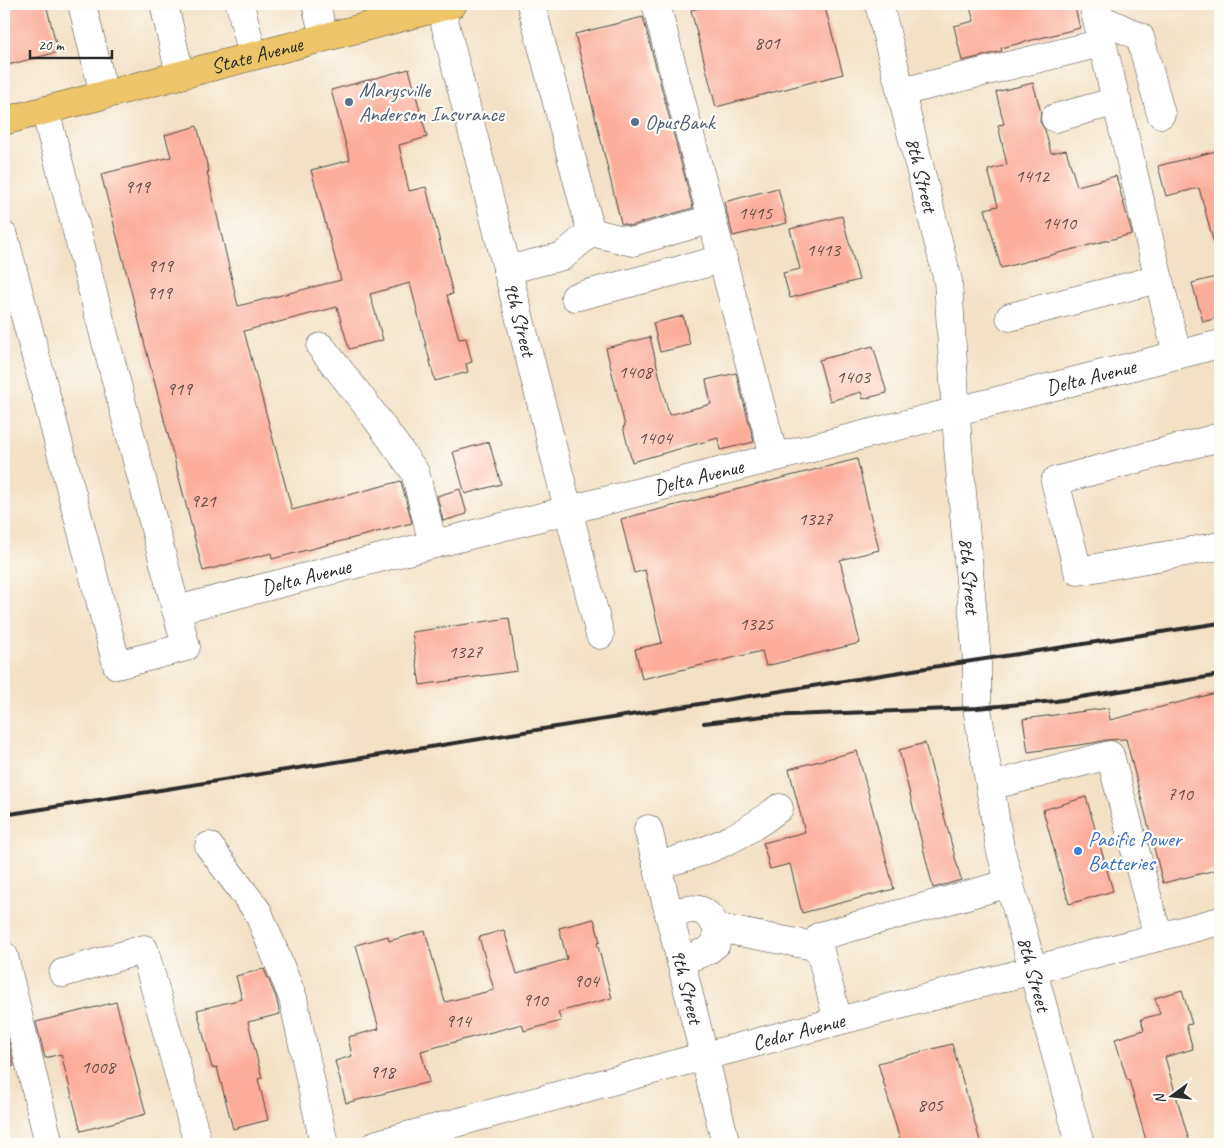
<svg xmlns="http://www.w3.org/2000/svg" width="1224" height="1148" font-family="Caveat,sans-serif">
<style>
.building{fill:#fcad9a}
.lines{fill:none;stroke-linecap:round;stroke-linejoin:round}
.minor-casing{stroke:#494642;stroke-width:29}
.major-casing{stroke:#494642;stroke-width:29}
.minor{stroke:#fff;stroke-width:28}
.major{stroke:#eec469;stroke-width:28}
.rail{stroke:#2b2b2b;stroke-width:4}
.service-dot{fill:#5c6f8a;stroke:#fdfcf7;stroke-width:2}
.shop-dot{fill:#3f7fe0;stroke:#fdfcf7;stroke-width:2}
.labels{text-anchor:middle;stroke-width:4.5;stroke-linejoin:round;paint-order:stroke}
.number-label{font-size:19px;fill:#5f4c47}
.street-label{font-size:21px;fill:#2b2b2b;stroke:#fdfcf7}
.service-label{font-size:21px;fill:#4e5e75;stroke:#fdfcf7;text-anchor:start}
.shop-label{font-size:21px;fill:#366cbe;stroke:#fdfcf7;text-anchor:start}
</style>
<rect width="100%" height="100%" fill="#fdfcf7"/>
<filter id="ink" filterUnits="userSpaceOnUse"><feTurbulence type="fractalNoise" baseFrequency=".02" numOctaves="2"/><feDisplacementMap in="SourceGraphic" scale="10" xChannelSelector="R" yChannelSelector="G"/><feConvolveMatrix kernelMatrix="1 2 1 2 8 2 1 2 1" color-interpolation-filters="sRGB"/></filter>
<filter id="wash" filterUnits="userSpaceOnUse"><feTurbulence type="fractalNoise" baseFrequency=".0096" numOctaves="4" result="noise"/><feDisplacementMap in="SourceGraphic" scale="20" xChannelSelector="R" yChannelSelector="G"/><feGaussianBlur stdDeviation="1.12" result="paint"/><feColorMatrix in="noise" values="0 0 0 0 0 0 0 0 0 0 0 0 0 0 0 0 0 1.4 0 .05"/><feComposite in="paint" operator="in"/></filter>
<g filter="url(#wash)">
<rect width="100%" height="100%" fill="#f3e1c6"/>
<g id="blocks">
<g class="building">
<polygon points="4,4 46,4 58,52 4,66"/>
<polygon points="715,4 824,4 843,74 716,107 691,10"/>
<polygon points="969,4 1074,4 1080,28 1001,48 1002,51 962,61 954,26 974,21"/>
<polygon points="643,17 693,208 630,226 621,223 575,34"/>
<polygon points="409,69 427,137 399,145 409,191 426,187 453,294 447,295 459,339 466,338 472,362 466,364 468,372 435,381 410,283 370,294 383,340 349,349 337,307 244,331 292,510 401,481 412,523 272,559 271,553 203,571 101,174 171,157 165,135 197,126 209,172 207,172 238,306 341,280 311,170 350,160 331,90"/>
<polygon points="1033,83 1041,112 1040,122 1045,130 1051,153 1066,150 1077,186 1116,176 1132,234 1001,268 985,209 998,206 988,170 1007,165 998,125 1004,124 996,92"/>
<polygon points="1220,150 1220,239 1213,240 1199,188 1166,196 1158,166"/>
<polygon points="778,188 787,223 733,236 724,202"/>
<polygon points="842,216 859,280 790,298 783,273 800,269 790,229"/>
<polygon points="1220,276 1220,317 1203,322 1192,283"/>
<polygon points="683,316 690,345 660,352 653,323"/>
<polygon points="650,337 669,415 711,404 706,380 736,373 754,442 720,450 718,438 632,462 623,427 625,426 606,348"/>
<polygon points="873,346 887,393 863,399 861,392 830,401 819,360"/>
<polygon points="489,442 501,484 465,494 453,452"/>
<polygon points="857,459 879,550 840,560 860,643 766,666 762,651 642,679 635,649 662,643 645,570 634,573 621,519"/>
<polygon points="460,489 467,514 443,521 437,496"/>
<polygon points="509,618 517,671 420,685 412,632"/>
<polygon points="1216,693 1217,697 1220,696 1220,869 1163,883 1126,739 1106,740 1093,743 1028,752 1023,719 1109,708 1110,720"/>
<polygon points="925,743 961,880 933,888 899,750"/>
<polygon points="857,751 894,889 802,913 790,864 770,869 763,843 805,832 789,769"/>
<polygon points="1086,797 1113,891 1069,904 1043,810"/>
<polygon points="594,919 600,942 597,943 612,998 558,1012 561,1021 524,1031 522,1024 421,1051 429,1082 346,1103 335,1061 352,1056 348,1037 379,1029 356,945 388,936 389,941 425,931 445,1002 494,990 479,937 504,930 517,974 567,959 559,928"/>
<polygon points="264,969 276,997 280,1014 248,1022 262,1078 258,1079 268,1120 233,1129 217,1067 212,1068 197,1010 242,999 236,976"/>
<polygon points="1182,990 1192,1024 1186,1025 1193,1049 1165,1057 1190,1144 1147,1144 1129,1080 1127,1080 1115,1039 1144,1030 1141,1019 1160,1014 1155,998"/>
<polygon points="116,1002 146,1114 81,1131 61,1054 45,1058 36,1022"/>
<polygon points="6,1030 14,1066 4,1069 4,1031"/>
<polygon points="952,1044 981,1144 901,1144 878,1063"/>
</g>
</g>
</g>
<g filter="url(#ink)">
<use href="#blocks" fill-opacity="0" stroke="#494642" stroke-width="1"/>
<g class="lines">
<defs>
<g id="minor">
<polyline points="82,4 104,95"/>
<polyline points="164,4 180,75"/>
<polyline points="240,4 253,56"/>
<polyline points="316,4 324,37"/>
<path id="s1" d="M440,4L600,635"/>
<polyline points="656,4 774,457"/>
<path id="s2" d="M879,4L948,281L958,447L977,660V708L1000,848L1080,1144"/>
<polyline points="1093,4 1177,355"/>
<polyline points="1097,17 1140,37 1161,114"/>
<polyline points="901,92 1102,43"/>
<polyline points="1055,118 1117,101"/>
<polyline points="591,232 632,242 712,219"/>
<polyline points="4,236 117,665 186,647 45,110"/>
<polyline points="507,270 563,256 591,232 531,4"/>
<polyline points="575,297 723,259"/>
<polyline points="1010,317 1158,279"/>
<polyline points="321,347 365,403 415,472 433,544"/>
<polyline points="1220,437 1055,481 1078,571 1220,546"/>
<path id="s3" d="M176,610L1220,344"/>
<polyline points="990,786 1110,755 1158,937"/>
<path id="s4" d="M648,829L726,1144"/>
<polyline points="209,846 258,912 293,998 324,1144"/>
<path d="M657,865C704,854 741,838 779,808"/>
<path d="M669,914C692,908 704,903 717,928"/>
<polyline points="4,956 49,1144"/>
<polyline points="681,961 707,951 716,944 717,928 819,947"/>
<polyline points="63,973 144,949 198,1144"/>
<polyline points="838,1021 819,947 820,936 1010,883"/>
<path id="s5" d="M377,1144L705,1056L1220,921"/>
</g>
<g id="major">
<path id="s6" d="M4,121L453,4"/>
</g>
</defs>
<use href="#minor" class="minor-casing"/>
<use href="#major" class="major-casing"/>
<use href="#minor" class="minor"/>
<use href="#major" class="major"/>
<g class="rail">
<polyline points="704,723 764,716 977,708 1056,701 1220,675"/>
<polyline points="4,815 913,670 1220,623"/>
</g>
</g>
</g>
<g class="service-dot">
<circle cx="349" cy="102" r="5"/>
<circle cx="635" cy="122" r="5"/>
</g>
<circle class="shop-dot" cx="1078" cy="851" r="5"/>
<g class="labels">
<g class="number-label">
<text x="767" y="49">801</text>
<text x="1032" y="182">1412</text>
<text x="137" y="193">919</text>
<text x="755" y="219">1415</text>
<text x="1059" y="229">1410</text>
<text x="823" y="256">1413</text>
<text x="160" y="272">919</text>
<text x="159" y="299">919</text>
<text x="635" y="378">1408</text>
<text x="853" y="383">1403</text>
<text x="179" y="395">919</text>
<text x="655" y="444">1404</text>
<text x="203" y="507">921</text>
<text x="815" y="525">1327</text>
<text x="756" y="630">1325</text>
<text x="465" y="658">1327</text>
<text x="1180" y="800">710</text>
<text x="586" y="987">904</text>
<text x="535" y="1006">910</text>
<text x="458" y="1027">914</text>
<text x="98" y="1073">1008</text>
<text x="382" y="1078">918</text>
<text x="930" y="1111">805</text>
</g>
<g class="street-label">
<text dy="7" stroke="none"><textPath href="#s6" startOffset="261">State Avenue</textPath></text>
<text dy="7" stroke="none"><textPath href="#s2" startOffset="176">8th Street</textPath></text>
<text dy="7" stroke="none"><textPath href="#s1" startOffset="325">9th Street</textPath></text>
<text dy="7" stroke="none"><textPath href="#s3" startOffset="944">Delta Avenue</textPath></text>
<text dy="7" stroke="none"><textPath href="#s3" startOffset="539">Delta Avenue</textPath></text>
<text dy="7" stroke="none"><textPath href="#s2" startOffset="581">8th Street</textPath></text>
<text dy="7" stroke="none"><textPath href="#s3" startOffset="134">Delta Avenue</textPath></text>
<text dy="7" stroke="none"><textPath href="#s2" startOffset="986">8th Street</textPath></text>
<text dy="7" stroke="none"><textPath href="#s4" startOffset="162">9th Street</textPath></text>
<text dy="7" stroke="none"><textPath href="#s5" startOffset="436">Cedar Avenue</textPath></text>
</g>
<g class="service-label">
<text x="359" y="97">Marysville<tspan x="359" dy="24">Anderson Insurance</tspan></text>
<text x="645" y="129">OpusBank</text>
</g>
<g class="shop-label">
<text x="1088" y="846">Pacific Power<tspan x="1088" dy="24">Batteries</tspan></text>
</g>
</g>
<rect width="1224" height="1148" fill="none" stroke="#fdfcf7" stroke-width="20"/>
<g transform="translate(1172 1096) rotate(255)" stroke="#fdfcf7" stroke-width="4" paint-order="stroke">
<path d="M0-4L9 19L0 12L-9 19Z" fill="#2b2b2b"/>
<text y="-8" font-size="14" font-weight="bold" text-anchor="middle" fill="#2b2b2b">N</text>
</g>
<path d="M30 50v8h82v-8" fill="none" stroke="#2b2b2b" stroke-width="2.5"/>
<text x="38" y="50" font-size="15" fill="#2b2b2b" stroke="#fdfcf7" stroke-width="4" paint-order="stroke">20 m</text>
</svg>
